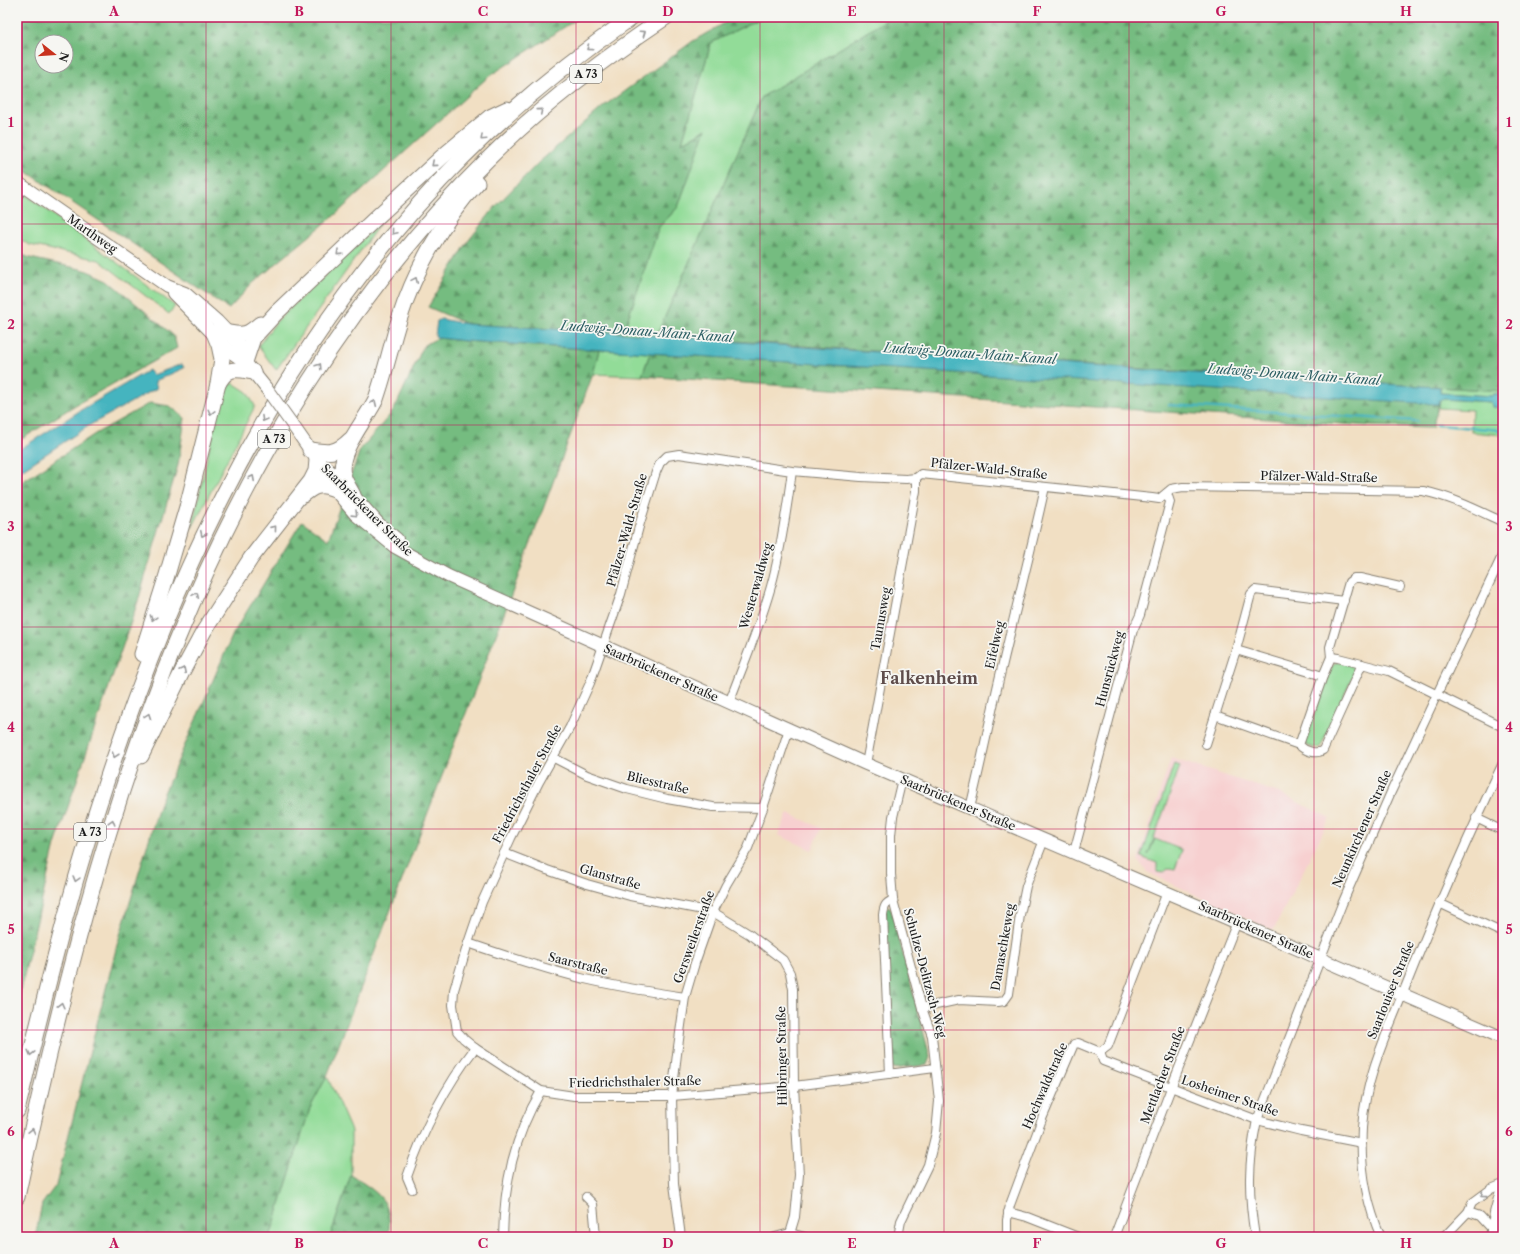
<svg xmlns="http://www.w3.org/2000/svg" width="1520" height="1254" font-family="'Libre Caslon Text',serif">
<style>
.built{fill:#f7d0d0}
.green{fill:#92dc98;stroke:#577c5a}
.forest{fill:url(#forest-firs);stroke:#486c4e;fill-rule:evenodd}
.water{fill:#45b4bf;stroke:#30686e}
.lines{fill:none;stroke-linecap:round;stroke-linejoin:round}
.stream{stroke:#45b4bf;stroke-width:2.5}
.street-casing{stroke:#867e70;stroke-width:10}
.secondary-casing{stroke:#867e70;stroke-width:14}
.highway-casing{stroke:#867e70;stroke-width:17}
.street{stroke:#fff;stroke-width:8}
.secondary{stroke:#fff;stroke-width:12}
.highway{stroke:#fff;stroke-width:15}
.tram{stroke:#1c1c1c;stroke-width:1}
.secondary-bridge-casing{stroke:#867e70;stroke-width:14;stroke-linecap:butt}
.secondary-bridge{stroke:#fff;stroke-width:12}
.oneway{stroke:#999}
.grid{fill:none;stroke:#c2185b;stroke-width:1;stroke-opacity:0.55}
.labels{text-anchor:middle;stroke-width:3.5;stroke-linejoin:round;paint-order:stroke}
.shield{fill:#f6f6f2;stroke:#5d5d5c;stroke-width:1}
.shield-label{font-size:11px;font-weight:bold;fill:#1c1c1c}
.street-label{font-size:12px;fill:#1c1c1c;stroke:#f6f6f2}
.water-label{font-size:13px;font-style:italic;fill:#2e6065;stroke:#f6f6f2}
.district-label{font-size:16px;font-weight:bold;fill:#5f4d4b;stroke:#f6f6f2}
.neatline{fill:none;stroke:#c2185b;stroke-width:1.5}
.grid-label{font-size:13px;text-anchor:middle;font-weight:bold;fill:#c2185b}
</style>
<defs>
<pattern id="forest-firs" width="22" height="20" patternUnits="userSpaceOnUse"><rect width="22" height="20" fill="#75bc80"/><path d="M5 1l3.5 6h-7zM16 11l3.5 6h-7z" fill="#5f9868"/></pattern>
</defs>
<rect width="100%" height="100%" fill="#f6f6f2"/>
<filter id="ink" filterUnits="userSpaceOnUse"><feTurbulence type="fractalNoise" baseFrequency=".025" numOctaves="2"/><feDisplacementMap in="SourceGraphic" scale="8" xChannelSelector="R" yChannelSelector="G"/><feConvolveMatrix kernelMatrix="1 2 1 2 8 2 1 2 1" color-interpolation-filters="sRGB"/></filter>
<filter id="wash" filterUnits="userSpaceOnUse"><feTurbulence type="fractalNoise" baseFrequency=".012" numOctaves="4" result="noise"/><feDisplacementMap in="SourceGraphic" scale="16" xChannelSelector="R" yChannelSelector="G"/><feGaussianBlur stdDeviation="0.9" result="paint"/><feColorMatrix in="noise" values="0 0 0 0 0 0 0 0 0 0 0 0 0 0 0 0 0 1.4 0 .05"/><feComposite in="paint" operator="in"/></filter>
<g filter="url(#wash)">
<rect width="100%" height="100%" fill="#f1dfc3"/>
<g class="built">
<polygon points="1171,758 1279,793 1330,818 1273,931 1147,872 1138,860"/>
<polygon points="788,813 821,828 812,850 778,835"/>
</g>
<g class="green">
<polygon points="762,17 891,17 762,97 657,335 623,333 659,227 678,207 705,130 682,143 711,43"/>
<polygon points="17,188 175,306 169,314 99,260 30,245 17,238"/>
<polygon points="381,222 276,370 258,346 277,321"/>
<polygon points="599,350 650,353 642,376 593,374"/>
<polygon points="233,383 247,392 255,406 192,528 222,389"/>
<polygon points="1440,387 1503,391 1503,394 1493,394 1492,396 1440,393"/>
<polygon points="1440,399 1492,402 1492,407 1503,408 1503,435 1471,432 1472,410 1439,408"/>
<path d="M1340,662L1355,666L1356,669L1320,748C1315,749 1309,747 1305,743V739L1332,666L1335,663Z"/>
<polygon points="1174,764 1180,766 1148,855 1155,839 1182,850 1175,869 1169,868 1163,873 1157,872 1157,863 1141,857"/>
<polygon points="327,1076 351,1131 351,1175 330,1237 270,1237 310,1108"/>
</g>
<g class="forest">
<path d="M17,17H580L488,77L335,215L253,283L229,309L17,165ZM42,42H66V66H42Z"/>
<polygon points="735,17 762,17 711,43 682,143 706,129 678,207 659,227 623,333 467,324 428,307 469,240 496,206 538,163 604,106 693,41"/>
<path d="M891,17H1503V391C1221,374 939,357 657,335L762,97Z"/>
<polygon points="17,253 30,258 85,270 108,280 174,336 177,348 77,404 17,442"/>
<polygon points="438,338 465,341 599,350 593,374 512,593 327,1076 310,1108 270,1237 35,1237 42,1204 56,1185 117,945 161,800 233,634 302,521 328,540 360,450 394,410 424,345"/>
<polygon points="650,353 1439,404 1432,428 1371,426 642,376"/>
<polygon points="150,403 170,406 185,418 178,465 138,601 55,845 17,1005 17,485 95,434"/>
<polygon points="888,906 891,908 930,1057 927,1065 892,1069 885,909"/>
<path d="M351,1175C378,1193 394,1200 388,1237H330Z"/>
</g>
<g class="water">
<polygon points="441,319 467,324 623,333 803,347 1269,378 1440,387 1440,393 1492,396 1493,394 1503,394 1503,408 1492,407 1491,402 1443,399 1439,400 1439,404 1433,404 465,341 438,338 435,336 437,321"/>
<polygon points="182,364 184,368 155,381 157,388 90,425 17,473 17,451 81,410 149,370 153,375"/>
</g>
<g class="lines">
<g class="stream">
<polyline points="1169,405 1417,421"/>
<polyline points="1436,425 1503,430"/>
</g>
</g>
</g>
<g filter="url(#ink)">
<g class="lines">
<defs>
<g id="street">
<polyline points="17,197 24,187"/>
<polyline points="1236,650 1323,676 1331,657 1338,658 1389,671 1503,727"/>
<polyline points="1331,657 1330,647 1349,582 1354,578 1360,578 1400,587"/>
<path d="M729,703C744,662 762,622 773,579C782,544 787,507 792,471"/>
<polyline points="1215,715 1299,745 1323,676"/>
<polyline points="1206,744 1236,650 1251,594 1255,590 1344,601"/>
<path d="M1299,745C1305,751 1316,755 1323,750L1362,664"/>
<polyline points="554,758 587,775 627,789 667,799 713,807 763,808"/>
<polyline points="866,764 916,491 916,478"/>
<path d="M970,808C982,760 991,712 1003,663C1017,604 1032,546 1045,487"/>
<polyline points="1476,818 1503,831"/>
<polyline points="1074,852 1133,630 1140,615 1170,502 1167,493"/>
<polyline points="504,853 547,870 587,884 630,896 713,912 749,934 783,960 790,973 793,989 794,1086 799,1175 795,1217 789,1237"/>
<polyline points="1439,903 1503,933"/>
<path d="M468,943C506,956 545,969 585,979C618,987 651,992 685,997"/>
<polyline points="922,1008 959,1000 998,1002 1004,1001 1009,994 1020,915 1026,886 1044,840"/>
<polyline points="1100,1052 1103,1061 1257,1120 1301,1131 1362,1143"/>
<path d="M935,1068L794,1086L672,1096H574L541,1091L475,1048L464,1039L457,1031L453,1005L454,990L468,943L482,902L511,838L539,782L570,727L590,683L621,594L640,523L656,472L660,463L667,456L679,454L792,471L861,477L906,479L916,478L921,474L1152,498L1159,499L1171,489L1183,487L1423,491C1452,497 1477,510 1503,522"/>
<path d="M890,1074L883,915C884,907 885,903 893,900"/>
<path d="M412,1189L407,1177C423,1130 445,1087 475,1048"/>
<polyline points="586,1197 593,1204 596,1237"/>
<polyline points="1008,1212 1027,1217 1078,1237"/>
<polyline points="1468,1212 1480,1216 1493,1230"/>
<path d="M503,1237C504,1184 514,1136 541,1091"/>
<polyline points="681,1237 674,1184 672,1096 677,1054 685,997 695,963 713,912 726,885 748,848 763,808 789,729"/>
<polyline points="775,1237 790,1233 805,1237"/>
<polyline points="898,1237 901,1221 928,1165 936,1133 939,1101 932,1036 922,1008 893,900 891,874 891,835 893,817 902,779"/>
<polyline points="1007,1237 1007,1220 1010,1205 1042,1119 1074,1044 1078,1043 1100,1052 1108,1046 1167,892"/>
<polyline points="1114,1237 1171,1088 1237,922"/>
<path d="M1255,1237C1248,1193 1248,1163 1257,1120L1342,904L1391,792L1503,554"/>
<path d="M1381,1237C1366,1203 1360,1165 1362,1128C1365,1080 1385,1037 1403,993C1434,915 1467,838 1503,763"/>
<polyline points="1444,1237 1468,1212 1472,1203 1491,1189 1503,1184"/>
</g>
<g id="secondary">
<polyline points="17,182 167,286 185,293 217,321 238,343 245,362"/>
<polyline points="173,293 231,352 245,362 266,388"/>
<polyline points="294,427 317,460 324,477 355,514 395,547 448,576 866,764 1210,911 1503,1038"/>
<polyline points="318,461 330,471 346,490 353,495 378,523 397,539"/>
<polyline points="1492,1237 1496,1213 1503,1187"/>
</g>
<g id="highway">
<path d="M230,333C245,336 248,334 260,324"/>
<polyline points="245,362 253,338 276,313 377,217 442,157 490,117 507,109"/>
<path d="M218,384C228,366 236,369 253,372"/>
<path d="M310,450C328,453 336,454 350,440"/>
<path d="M303,495C313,487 319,483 332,488"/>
<path d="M353,495C350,489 345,482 343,475C337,452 366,420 376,399C385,373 391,346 399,320C415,270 442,221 477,183"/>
<polyline points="142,654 167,575 187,507 218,384 222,359 219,345 214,333"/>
<polyline points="141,756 183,670 204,631 251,558 311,481 316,471 317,460"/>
<path d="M17,1111C36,1033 54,955 76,879C154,612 265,357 463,157C515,105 572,59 632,17"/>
<path d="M17,1197C98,819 204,440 487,160C541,106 603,59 666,17"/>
</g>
</defs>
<use href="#street" class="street-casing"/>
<use href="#secondary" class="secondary-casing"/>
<use href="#highway" class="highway-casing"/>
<use href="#street" class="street"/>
<use href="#secondary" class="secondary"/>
<use href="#highway" class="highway"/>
<polyline class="tram" points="1499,1237 1503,1211"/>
<defs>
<polyline id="secondary-bridge" points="266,388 294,427"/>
</defs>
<use href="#secondary-bridge" class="secondary-bridge-casing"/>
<use href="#secondary-bridge" class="secondary-bridge"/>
</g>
<defs><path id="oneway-chevron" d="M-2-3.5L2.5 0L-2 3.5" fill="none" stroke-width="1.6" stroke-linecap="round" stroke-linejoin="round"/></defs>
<g class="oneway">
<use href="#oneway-chevron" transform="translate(643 33) rotate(-34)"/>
<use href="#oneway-chevron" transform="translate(589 48) rotate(143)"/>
<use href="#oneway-chevron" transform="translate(540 111) rotate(-41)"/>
<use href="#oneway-chevron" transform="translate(483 138) rotate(137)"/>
<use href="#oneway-chevron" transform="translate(434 164) rotate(139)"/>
<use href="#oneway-chevron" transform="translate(394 232) rotate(130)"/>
<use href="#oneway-chevron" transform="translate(339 253) rotate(136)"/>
<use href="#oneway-chevron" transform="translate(415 280) rotate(-66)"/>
<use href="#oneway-chevron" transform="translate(319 366) rotate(-57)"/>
<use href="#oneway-chevron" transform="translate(374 403) rotate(-66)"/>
<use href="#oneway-chevron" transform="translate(211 412) rotate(104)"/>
<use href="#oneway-chevron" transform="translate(264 419) rotate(120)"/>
<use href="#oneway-chevron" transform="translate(252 478) rotate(-63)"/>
<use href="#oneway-chevron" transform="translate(355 514) rotate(44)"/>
<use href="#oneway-chevron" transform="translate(274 528) rotate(-51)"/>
<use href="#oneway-chevron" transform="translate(203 534) rotate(116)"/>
<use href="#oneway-chevron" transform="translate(196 595) rotate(-66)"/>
<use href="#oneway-chevron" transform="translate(153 618) rotate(108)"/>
<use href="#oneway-chevron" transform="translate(183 670) rotate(-63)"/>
<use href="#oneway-chevron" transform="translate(148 716) rotate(-70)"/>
<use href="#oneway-chevron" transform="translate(115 755) rotate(109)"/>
<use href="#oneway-chevron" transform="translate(112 822) rotate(-73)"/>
<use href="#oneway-chevron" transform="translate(76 879) rotate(106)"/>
<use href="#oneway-chevron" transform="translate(61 1005) rotate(-76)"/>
<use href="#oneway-chevron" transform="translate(31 1053) rotate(104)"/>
<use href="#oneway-chevron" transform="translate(32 1131) rotate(-77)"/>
<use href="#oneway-chevron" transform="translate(1483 1195) rotate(143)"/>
</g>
</g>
<path class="grid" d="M206,17V1237M391,17V1237M576,17V1237M760,17V1237M944,17V1237M1129,17V1237M1314,17V1237M17,224H1503M17,425H1503M17,627H1503M17,829H1503M17,1030H1503"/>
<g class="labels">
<g class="shield">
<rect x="570" y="65" width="32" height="18" rx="3"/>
<rect x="258" y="430" width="32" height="18" rx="3"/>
<rect x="74" y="823" width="32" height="18" rx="3"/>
</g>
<g class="shield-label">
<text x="586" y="78">A 73</text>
<text x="274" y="443">A 73</text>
<text x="90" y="836">A 73</text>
</g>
<g class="street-label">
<text transform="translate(92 234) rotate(35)" y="4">Marthweg</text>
<text transform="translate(989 469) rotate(6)" y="4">Pfälzer-Wald-Straße</text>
<text transform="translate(1319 477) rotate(1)" y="4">Pfälzer-Wald-Straße</text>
<text transform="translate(367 510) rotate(45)" y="4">Saarbrückener Straße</text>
<text transform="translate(627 530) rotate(-74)" y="4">Pfälzer-Wald-Straße</text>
<text transform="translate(756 586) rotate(-74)" y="4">Westerwaldweg</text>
<text transform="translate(881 619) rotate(-80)" y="4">Taunusweg</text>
<text transform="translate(995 645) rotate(-77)" y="4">Eifelweg</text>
<text transform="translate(1110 669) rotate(-75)" y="4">Hunsrückweg</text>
<text transform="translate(661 673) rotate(24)" y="4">Saarbrückener Straße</text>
<text transform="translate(658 783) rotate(13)" y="4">Bliesstraße</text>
<text transform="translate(527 784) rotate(-62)" y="4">Friedrichsthaler Straße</text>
<text transform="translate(958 803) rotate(23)" y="4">Saarbrückener Straße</text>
<text transform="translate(1362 829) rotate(-66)" y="4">Neunkirchener Straße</text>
<text transform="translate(610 877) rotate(16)" y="4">Glanstraße</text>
<text transform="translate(1256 930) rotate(24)" y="4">Saarbrückener Straße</text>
<text transform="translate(694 937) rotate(-70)" y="4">Gersweilerstraße</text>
<text transform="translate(1003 947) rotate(-80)" y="4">Damaschkeweg</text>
<text transform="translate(578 964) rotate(14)" y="4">Saarstraße</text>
<text transform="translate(925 973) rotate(75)" y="4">Schulze-Delitzsch-Weg</text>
<text transform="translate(1391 990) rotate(-68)" y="4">Saarlouiser Straße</text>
<text transform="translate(782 1056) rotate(-91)" y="4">Hilbringer Straße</text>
<text transform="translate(1163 1075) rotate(-69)" y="4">Mettlacher Straße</text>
<text transform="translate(635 1082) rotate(-1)" y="4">Friedrichsthaler Straße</text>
<text transform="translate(1045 1086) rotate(-66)" y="4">Hochwaldstraße</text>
<text transform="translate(1230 1096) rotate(19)" y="4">Losheimer Straße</text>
</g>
<g class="water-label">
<text transform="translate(647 331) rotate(4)" y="5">Ludwig-Donau-Main-Kanal</text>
<text transform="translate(970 353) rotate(4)" y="5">Ludwig-Donau-Main-Kanal</text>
<text transform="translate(1294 374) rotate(4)" y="5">Ludwig-Donau-Main-Kanal</text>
</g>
<g class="district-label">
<text x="929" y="684">Falkenheim</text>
</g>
</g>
<rect width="1520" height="1254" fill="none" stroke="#f6f6f2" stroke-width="44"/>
<g transform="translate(54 54) rotate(107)"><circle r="19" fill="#f6f6f2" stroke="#9f9f9c"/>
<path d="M0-3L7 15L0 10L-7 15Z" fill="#c8321e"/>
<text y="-6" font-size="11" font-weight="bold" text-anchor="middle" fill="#1c1c1c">N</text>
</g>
<rect x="22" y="22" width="1476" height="1210" class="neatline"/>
<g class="grid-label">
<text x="114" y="16">A</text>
<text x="299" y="16">B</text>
<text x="483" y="16">C</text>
<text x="668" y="16">D</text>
<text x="852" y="16">E</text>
<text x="1037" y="16">F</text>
<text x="1221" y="16">G</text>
<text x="1406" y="16">H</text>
<text x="11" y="127">1</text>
<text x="1509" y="127">1</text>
<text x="11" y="329">2</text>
<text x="1509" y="329">2</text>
<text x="11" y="531">3</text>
<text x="1509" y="531">3</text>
<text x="11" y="732">4</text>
<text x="1509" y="732">4</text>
<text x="11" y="934">5</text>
<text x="1509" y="934">5</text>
<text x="11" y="1136">6</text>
<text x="1509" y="1136">6</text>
<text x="114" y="1248">A</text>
<text x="299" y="1248">B</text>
<text x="483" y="1248">C</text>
<text x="668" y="1248">D</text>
<text x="852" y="1248">E</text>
<text x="1037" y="1248">F</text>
<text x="1221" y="1248">G</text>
<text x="1406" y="1248">H</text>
</g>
</svg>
